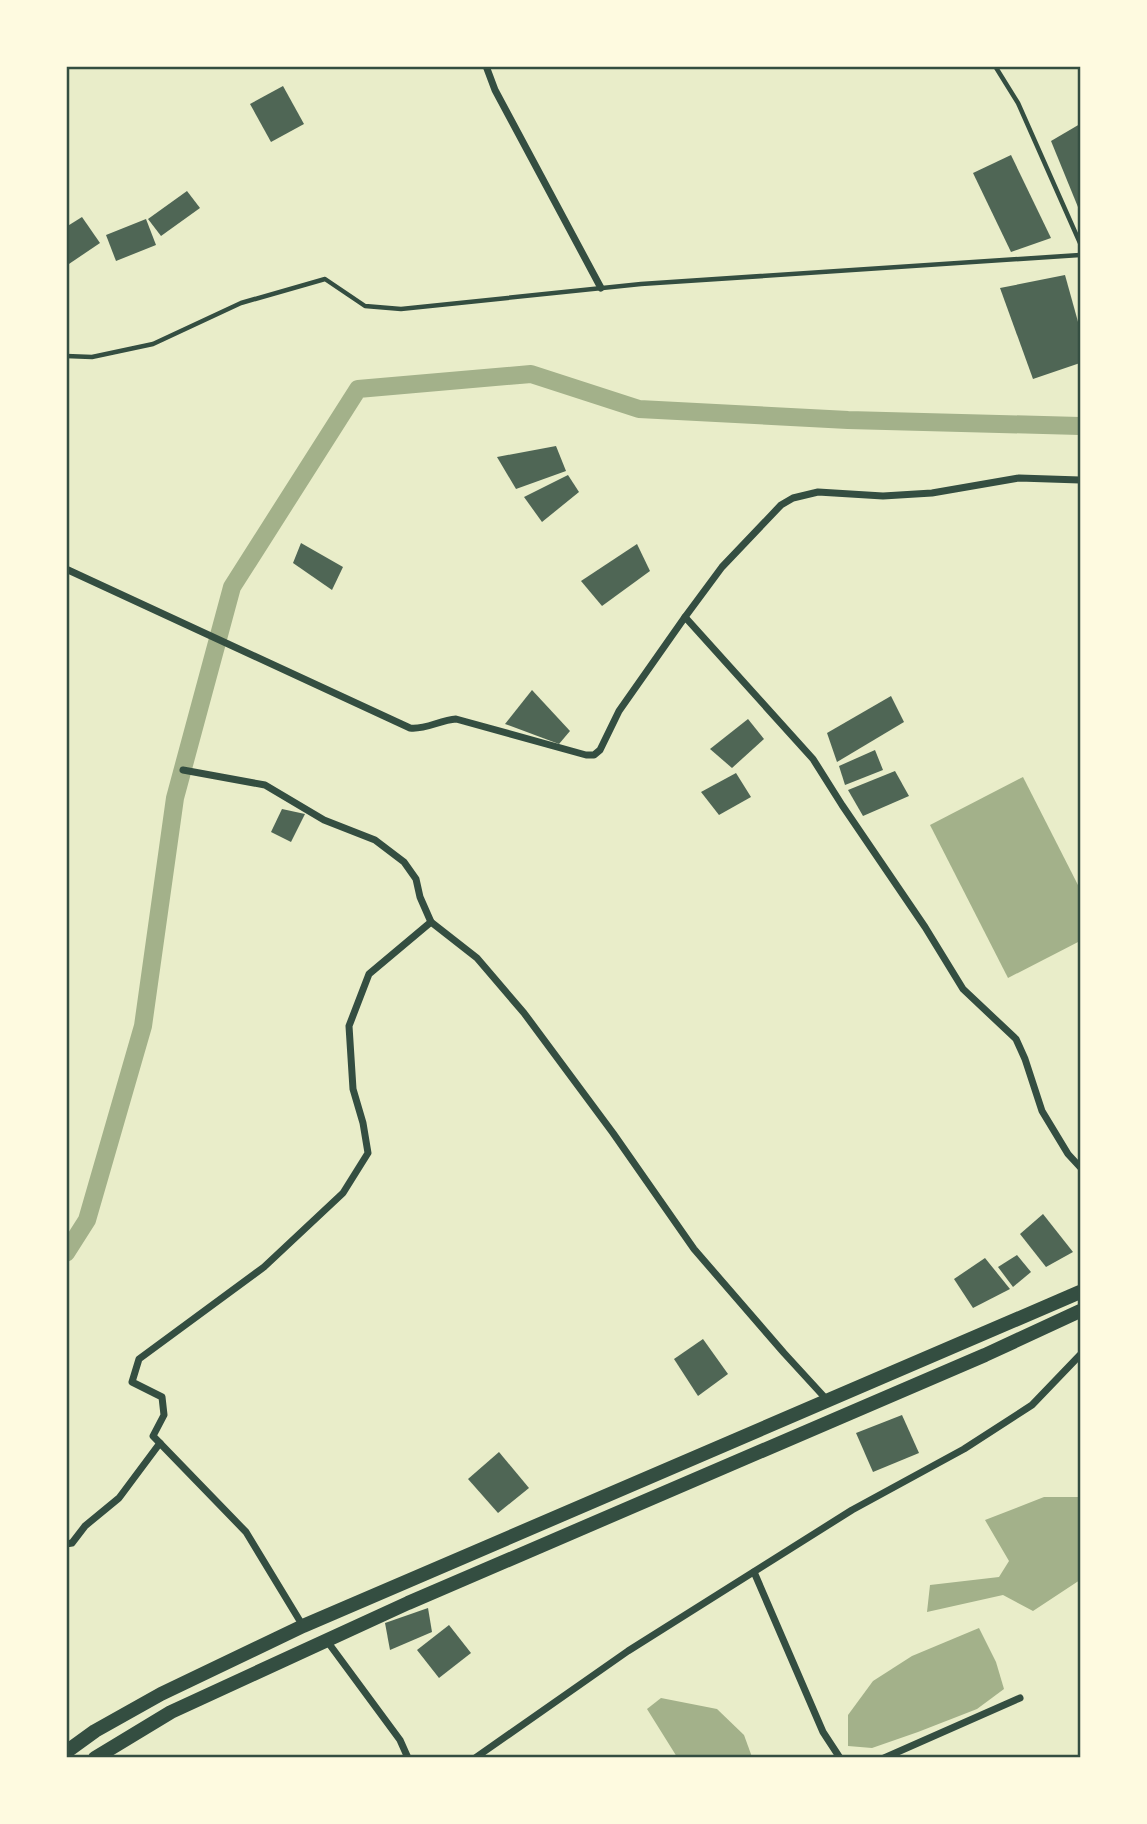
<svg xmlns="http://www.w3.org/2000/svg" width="1147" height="1824" font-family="'Exo 2',sans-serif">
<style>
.water{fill:#a3b18a}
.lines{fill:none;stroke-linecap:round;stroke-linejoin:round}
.canal{stroke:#a3b18a;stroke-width:18}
.building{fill:#4f6655}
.service{stroke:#344e41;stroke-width:4.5}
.minor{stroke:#344e41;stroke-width:7}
.trunk{stroke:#344e41;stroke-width:14}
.neatline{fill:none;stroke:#344e41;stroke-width:2.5}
</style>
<rect width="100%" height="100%" fill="#e9edc9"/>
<g class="water">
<polygon points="1023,777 1080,889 1080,941 1008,978 930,825"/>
<polygon points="1044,1497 1080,1497 1080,1580 1033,1611 1003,1595 927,1612 930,1585 999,1577 1009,1561 985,1520"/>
<polygon points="979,1628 996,1662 1004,1689 977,1709 918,1732 872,1748 848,1746 848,1715 873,1681 912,1656"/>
<polygon points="661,1698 717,1709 744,1735 752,1757 677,1757 647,1709"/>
</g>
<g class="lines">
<polyline class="canal" points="66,1253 87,1220 143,1026 175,798 232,587 358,389 531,374 639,409 848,420 1080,426"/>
</g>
<g class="building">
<polygon points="283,86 304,124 271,142 250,104"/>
<polygon points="1080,124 1080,212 1051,141"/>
<polygon points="1011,155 1051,238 1011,252 973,173"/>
<polygon points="187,191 200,208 161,236 148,219"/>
<polygon points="82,217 100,243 66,266 66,227"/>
<polygon points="146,219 156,245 116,261 106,235"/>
<polygon points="1065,275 1080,329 1080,363 1033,379 1000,288"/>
<polygon points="556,446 566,471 516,489 497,457"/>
<polygon points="568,475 579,492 542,522 524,497"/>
<polygon points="301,543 343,567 332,590 293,563"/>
<polygon points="637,544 650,571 602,606 581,581"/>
<polygon points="532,690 570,731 559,744 505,724"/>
<polygon points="891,696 904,722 837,762 827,733"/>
<polygon points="748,719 764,739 732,768 710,749"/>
<polygon points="875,750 883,770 845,785 839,766"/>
<polygon points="895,771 909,796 863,816 848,790"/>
<polygon points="736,773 751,797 719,815 701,792"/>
<polygon points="282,809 305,814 291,842 271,832"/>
<polygon points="1043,1214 1073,1252 1046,1267 1020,1234"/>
<polygon points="1017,1255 1031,1272 1013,1287 998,1267"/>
<polygon points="985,1258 1010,1289 973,1308 954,1279"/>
<polygon points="703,1339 728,1374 698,1396 674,1359"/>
<polygon points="902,1415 919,1453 873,1472 856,1433"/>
<polygon points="499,1452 529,1488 498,1513 468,1479"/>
<polygon points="428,1608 432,1632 390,1650 385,1623"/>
<polygon points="449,1625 471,1653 439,1678 417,1650"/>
</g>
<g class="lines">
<g class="service">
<polyline points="995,66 1018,103 1080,243"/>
<polyline points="66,356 92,357 153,344 241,303 325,279 365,306 401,309 641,284 1080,255"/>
</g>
<g class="minor">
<polyline points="486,66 495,90 601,288"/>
<path d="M66,569L410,728C425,730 440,720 456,719L586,755H594L600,750L619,711L685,617L813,759L842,805L925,927L963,989L1016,1039L1025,1059L1042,1111L1068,1154L1080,1167"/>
<polyline points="685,617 722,567 781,505 793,498 818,492 883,496 932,493 1019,478 1080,480"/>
<polyline points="183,770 265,785 324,820 375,840 404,862 416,879 420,897 431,922 477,958 524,1013 613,1133 694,1249 784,1353 828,1401"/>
<polyline points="66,1544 72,1543 85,1526 119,1498 160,1443"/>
<polyline points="754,1572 823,1732 840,1758"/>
<polyline points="303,1626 246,1532 153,1436 164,1415 162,1397 132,1382 139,1359 264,1267 343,1193 368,1153 363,1123 353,1089 349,1026 369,974 431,922"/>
<polyline points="327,1641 400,1740 408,1758"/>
<polyline points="475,1758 628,1651 852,1510 964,1449 1032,1405 1080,1355"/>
<polyline points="884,1758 1020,1698"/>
</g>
<g class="trunk">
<polyline points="66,1752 95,1731 161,1694 303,1626 1080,1292"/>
<polyline points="95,1758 171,1712 408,1603 985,1355 1080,1311"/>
</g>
</g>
<rect width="1147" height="1824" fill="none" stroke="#fefae0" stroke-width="136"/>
<rect x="68" y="68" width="1011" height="1688" class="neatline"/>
</svg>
